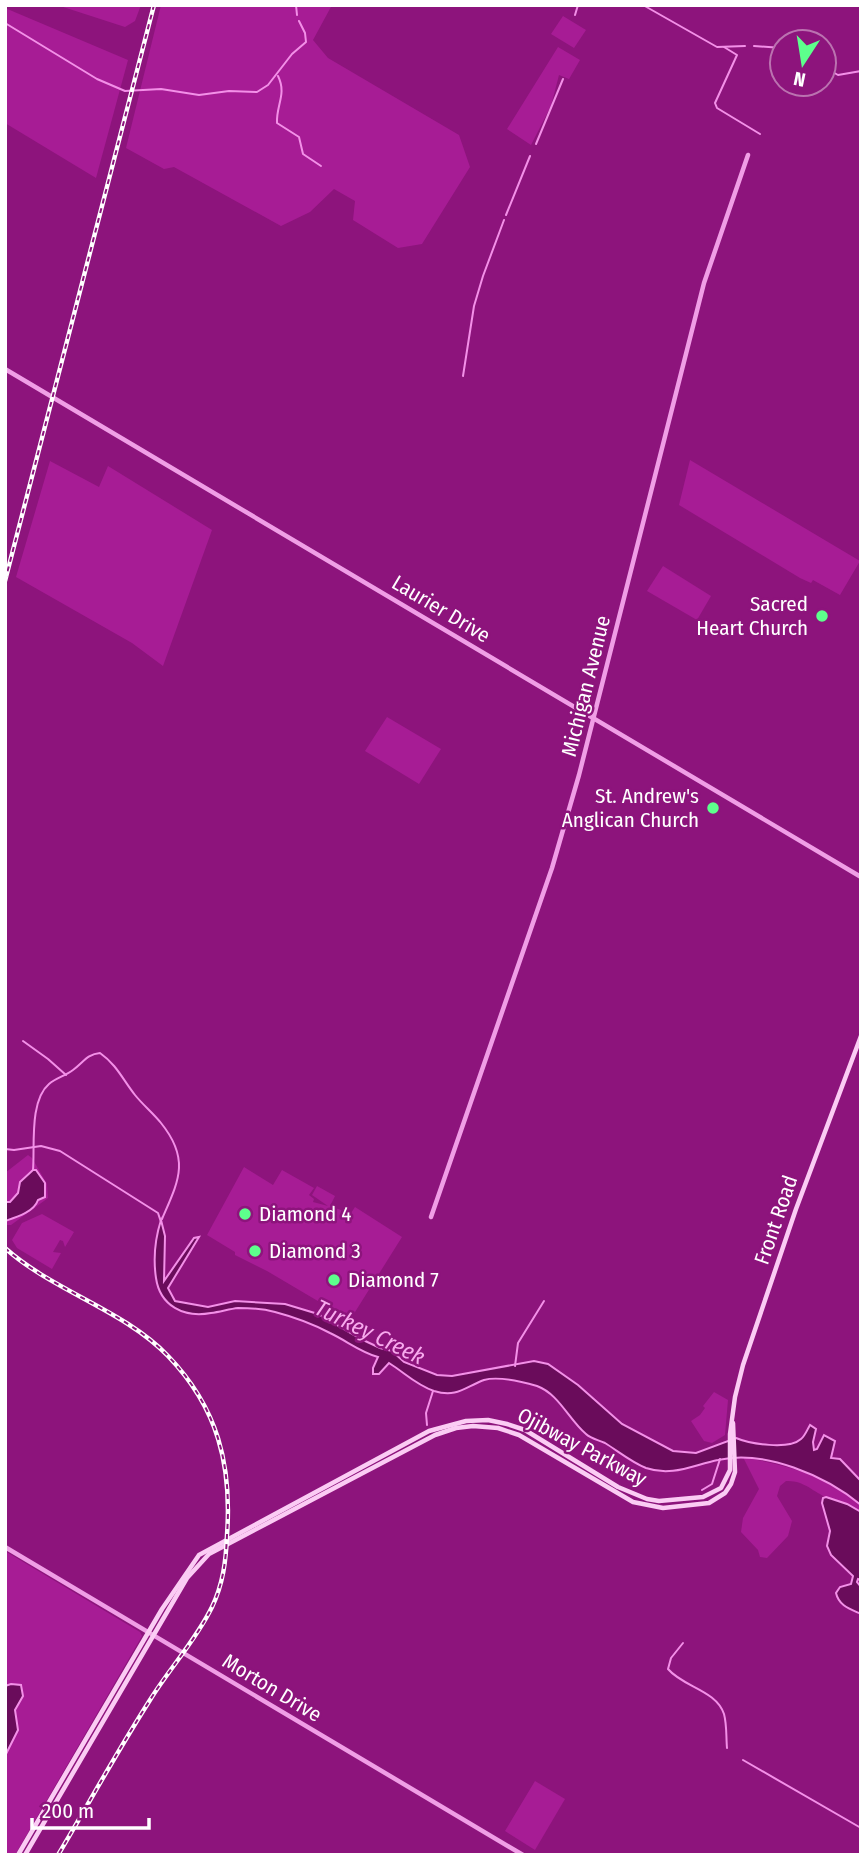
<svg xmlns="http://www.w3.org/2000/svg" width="866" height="1860" font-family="'Fira Sans Condensed',sans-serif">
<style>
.green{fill:#a71c95}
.water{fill:#6a0c5b;stroke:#f390e8;stroke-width:2}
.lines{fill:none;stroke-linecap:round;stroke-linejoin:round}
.stream{stroke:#f390e8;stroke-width:2}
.tertiary{stroke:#f09ee6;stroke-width:4.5}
.secondary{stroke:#fbccf4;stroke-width:4.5}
.rail-casing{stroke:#fff;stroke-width:4.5}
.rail{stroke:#8d147c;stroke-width:2;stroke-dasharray:5;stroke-linecap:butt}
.poi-dot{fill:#5dff8c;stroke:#8d147c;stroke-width:2.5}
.labels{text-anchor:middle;stroke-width:5;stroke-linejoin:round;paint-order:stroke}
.poi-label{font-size:21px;fill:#fff;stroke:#8d147c;text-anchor:start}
.street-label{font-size:21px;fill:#fff;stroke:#8d147c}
.water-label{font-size:23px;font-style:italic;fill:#f8aaee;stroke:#8d147c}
</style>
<rect width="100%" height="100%" fill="#8d147c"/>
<g class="green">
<polygon points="57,5 141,5 135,21 125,27"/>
<polygon points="161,5 332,5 313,40 328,58 459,135 470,167 422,244 398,248 353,220 355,201 334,189 310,212 281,226 174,167 164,169 126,148"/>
<polygon points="5,8 128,60 96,178 5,123"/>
<polygon points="563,16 586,30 574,48 551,34"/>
<polygon points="558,47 580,60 569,79 559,75 551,106 531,145 507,129"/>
<polygon points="690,460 860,561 840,595 813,580 811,583 800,578 679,505"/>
<polygon points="50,461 99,487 108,466 212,530 163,666 132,643 16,577"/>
<polygon points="663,566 711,596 697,620 647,591"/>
<polygon points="387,717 441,749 419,784 365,751"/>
<polygon points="28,1155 32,1158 47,1184 48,1198 11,1225 5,1225 5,1173"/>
<polygon points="244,1167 273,1185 282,1170 314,1188 309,1195 314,1199 313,1202 328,1206 312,1195 317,1186 335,1196 330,1206 349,1213 349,1216 355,1207 402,1237 350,1320 267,1271 235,1255 235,1252 207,1235"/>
<polygon points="42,1214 74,1232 65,1247 63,1241 60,1240 53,1252 61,1253 52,1269 17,1248 12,1240 22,1223"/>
<polygon points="714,1392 728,1400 725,1435 712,1443 704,1441 691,1421 700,1415 705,1408 703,1406"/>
<path d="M743,1457C788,1466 825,1474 861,1505V1512C850,1506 840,1503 828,1498C813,1492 804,1480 786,1481L780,1486L777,1496L792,1521L788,1536L767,1558L760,1557L758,1550L741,1532L743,1518L759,1489Z"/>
<polygon points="5,1551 140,1632 142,1636 15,1855 5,1855"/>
<polygon points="535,1781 565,1799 535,1850 505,1831"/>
</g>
<g class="water">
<path d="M33,1170H36L45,1183V1197L38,1200C34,1212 17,1217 5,1221V1202H10L18,1193L20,1182Z"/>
<path d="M161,1220L165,1236L164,1281L194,1238L199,1237L168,1288L175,1301L208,1307L235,1301L285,1304L318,1314L361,1339L380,1348L392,1351L404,1362L437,1375L452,1376L534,1361L548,1364L578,1385L622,1424L673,1451L696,1453L736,1438C750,1444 789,1450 801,1439C805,1436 807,1430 810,1425L816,1429L813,1442L814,1450L817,1449L824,1435L835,1441L831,1458L840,1459L861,1481V1505C826,1476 764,1449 718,1460C693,1465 672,1477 646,1468C631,1462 618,1451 605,1443C599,1440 591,1439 586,1434C569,1420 559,1394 537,1386C523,1382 498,1376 484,1380C465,1387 457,1398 434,1391C416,1385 405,1373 389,1363L379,1374H373V1368L378,1357C360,1352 347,1341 330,1333C313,1324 294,1317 275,1312C264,1309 249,1308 238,1308C229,1309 220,1312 211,1313C184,1318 160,1306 156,1278C153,1258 155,1239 161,1220Z"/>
<path d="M826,1497L847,1504L861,1512V1580L858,1579L857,1582L861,1587V1614C850,1609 839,1606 836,1593L840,1587L851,1584L853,1576L831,1555L827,1546L830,1531L822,1503L823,1498Z"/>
<polygon points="11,1684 21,1685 23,1696 15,1710 18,1730 5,1756 5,1686"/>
</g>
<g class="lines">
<g class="stream">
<polyline points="296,5 297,15"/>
<polyline points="643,5 717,47 745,46"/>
<polyline points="575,15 578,5"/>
<polyline points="5,23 97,79 125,91 161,89 199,95 229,91 257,92 268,85 292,54 306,42 305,33 299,21"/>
<polyline points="754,46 782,48"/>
<polyline points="724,47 737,55 715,103 717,108 760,134"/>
<polyline points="824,67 838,75 861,71"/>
<path d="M278,76C287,94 276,105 277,123L299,137L303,154L321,166"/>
<polyline points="536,144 563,79"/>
<polyline points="506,215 530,156"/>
<polyline points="463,376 474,306 483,276 504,220"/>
<polyline points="23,1041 48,1059 66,1075"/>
<polyline points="5,1149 14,1150 41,1146 60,1151 158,1213 161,1222"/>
<path d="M33,1170C35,1147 29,1101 49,1084C56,1078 65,1076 73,1070C83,1063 87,1054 100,1053C117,1065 123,1080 135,1095C143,1105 153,1113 161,1123C191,1160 178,1182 162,1219"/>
<polyline points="515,1366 518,1343 544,1301"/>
<polyline points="427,1425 426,1413 433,1391"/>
<polyline points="702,1490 712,1484 720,1459"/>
<path d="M683,1643L671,1658L668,1669C683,1687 716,1690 724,1714C727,1725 726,1737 727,1748"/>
<polyline points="743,1760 861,1828"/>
</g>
<g class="tertiary">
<polyline points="5,369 861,877"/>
<polyline points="431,1217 552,868 579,775 704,283 748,155"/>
<polyline points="5,1547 523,1855"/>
</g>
<g class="secondary">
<polyline points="18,1855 162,1609 199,1555 429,1431 466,1421 488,1420 507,1424 525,1430 618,1487 647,1499 659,1501 703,1497 721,1488 730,1470 730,1434 735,1397 743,1365 796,1209 861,1036"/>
<polyline points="25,1855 187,1578 209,1554 435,1435 456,1428 473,1426 498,1428 519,1435 633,1502 663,1508 709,1503 725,1493 731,1484 735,1472 733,1423"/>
</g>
<defs>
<g id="rail">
<polyline points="5,581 154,5"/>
<path d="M5,1248C53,1291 124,1310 168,1356C218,1408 232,1465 227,1535C226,1561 223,1584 212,1607C196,1640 169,1669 150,1700C118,1750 89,1803 58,1855"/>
</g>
</defs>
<use href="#rail" class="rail-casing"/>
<use href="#rail" class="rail"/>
</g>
<g class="poi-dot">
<circle cx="822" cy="616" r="7"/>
<circle cx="713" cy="808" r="7"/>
<circle cx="245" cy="1214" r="7"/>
<circle cx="255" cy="1251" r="7"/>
<circle cx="334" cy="1280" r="7"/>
</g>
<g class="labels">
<g class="poi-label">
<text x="808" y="611" text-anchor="end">Sacred<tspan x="808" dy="24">Heart Church</tspan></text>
<text x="699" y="803" text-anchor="end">St. Andrew's<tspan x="699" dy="24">Anglican Church</tspan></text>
<text x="259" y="1221">Diamond 4</text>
<text x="269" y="1258">Diamond 3</text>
<text x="348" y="1287">Diamond 7</text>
</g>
<g class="street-label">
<text transform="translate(441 609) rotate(31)" y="7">Laurier Drive</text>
<text transform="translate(586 686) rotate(-76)" y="7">Michigan Avenue</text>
<text transform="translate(776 1220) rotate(-71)" y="7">Front Road</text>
<text transform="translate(582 1447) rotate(28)" y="7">Ojibway Parkway</text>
<text transform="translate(272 1688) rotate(31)" y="7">Morton Drive</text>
</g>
<g class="water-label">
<text transform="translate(370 1332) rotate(26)" y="8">Turkey Creek</text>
</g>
</g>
<rect width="866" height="1860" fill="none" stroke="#ffffff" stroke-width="14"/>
<g transform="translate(803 63) rotate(192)"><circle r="33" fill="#8d147c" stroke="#bb72b0" stroke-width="2"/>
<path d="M0-5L12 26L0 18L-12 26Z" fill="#5dff8c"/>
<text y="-10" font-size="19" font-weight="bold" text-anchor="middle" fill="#ffffff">N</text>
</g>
<path d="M32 1818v10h117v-10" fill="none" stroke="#ffffff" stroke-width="3.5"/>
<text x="42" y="1818" font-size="21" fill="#ffffff" stroke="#8d147c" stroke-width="5" paint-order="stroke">200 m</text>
</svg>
